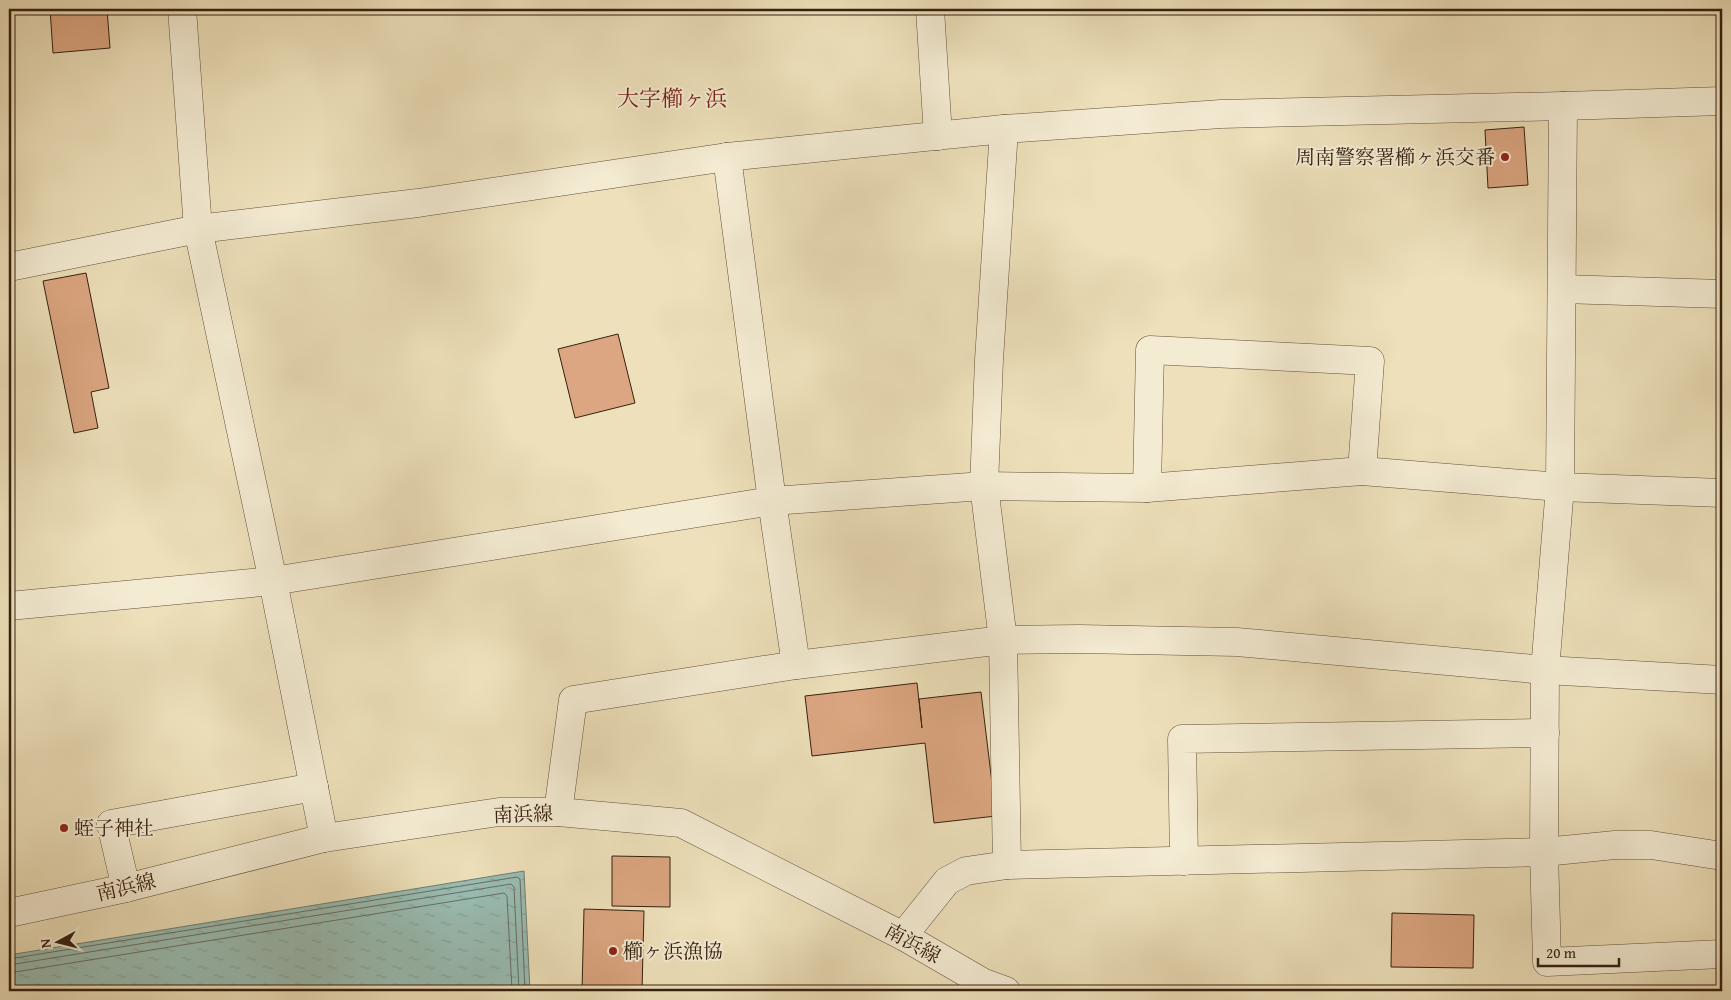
<svg xmlns="http://www.w3.org/2000/svg" width="1731" height="1000" font-family="'Gentium Book Plus','Noto Serif JP',serif">
<style>
.water{fill:url(#water-ripples);stroke:#717e72}
.lines{fill:none;stroke-linecap:round;stroke-linejoin:round}
.shore{stroke:#686e62;stroke-width:1}
.building{fill:#dba681;stroke:#362011}
.minor-casing{stroke:#64503b;stroke-width:29}
.minor{stroke:#f3ebd2;stroke-width:28}
.poi-dot{fill:#8f2418;stroke:#f3ebd2;stroke-width:2}
.labels{text-anchor:middle;stroke-width:4;stroke-linejoin:round;paint-order:stroke}
.poi-label{font-size:20px;fill:#362011;stroke:#f3ebd2;text-anchor:start}
.street-label{font-size:20px;fill:#362011;stroke:#f3ebd2}
.quarter-label{font-size:22px;fill:#7a1f14;stroke:#f3ebd2}
</style>
<defs>
<pattern id="water-ripples" width="26" height="14" patternUnits="userSpaceOnUse" patternTransform="scale(1.25)"><rect width="26" height="14" fill="#99bdb3"/><path d="M2 4q2-2 4 0t4 0M15 11q2-2 4 0t4 0" fill="none" stroke="#84a299"/></pattern>
</defs>
<rect width="100%" height="100%" fill="#ede0ba"/>
<filter id="stains"><feTurbulence type="fractalNoise" baseFrequency=".004" numOctaves="4"/><feColorMatrix values="0 0 0 0 .2 0 0 0 0 .09 0 0 0 0 .02 0 0 0 .5 -.17"/></filter>
<radialGradient id="worn" r=".72"><stop offset=".6" stop-color="#630" stop-opacity="0"/><stop offset="1" stop-color="#630" stop-opacity=".3"/></radialGradient>
<polygon class="water" points="524,871 530,991 9,991 9,955"/>
<g class="lines">
<g class="shore">
<polyline points="9,959 517,877 520,879 525,991"/>
<polyline points="9,965 511,884 514,887 519,991"/>
<polyline points="9,973 504,893 507,896 512,991"/>
</g>
</g>
<g class="building">
<polygon points="50,9 107,9 110,48 53,53"/>
<polygon points="1524,127 1528,185 1488,188 1485,130"/>
<polygon points="86,273 109,388 91,392 98,428 74,433 43,281"/>
<polygon points="618,334 635,403 575,418 558,349"/>
<polygon points="917,683 922,728 919,699 981,692 996,816 934,823 925,743 812,756 805,696"/>
<polygon points="612,856 670,857 670,907 612,906"/>
<polygon points="584,909 644,911 642,991 582,991"/>
<polygon points="1392,913 1474,915 1473,968 1391,967"/>
</g>
<g class="lines">
<defs>
<g id="minor">
<polyline points="182,9 198,229 273,581 324,838"/>
<polyline points="930,9 938,136"/>
<polyline points="1563,106 1560,487 1545,670 1544,852 1547,962 1722,954"/>
<polyline points="1004,129 989,360 984,486 1003,640 1007,865"/>
<polyline points="727,157 772,501 796,665"/>
<polyline points="9,267 198,229 418,203 727,157 1004,129 1221,114 1563,106 1722,101"/>
<polyline points="1562,289 1722,294"/>
<polyline points="1147,488 1150,350 1370,361 1362,471"/>
<polyline points="9,606 273,581 772,501 984,486 1147,488 1362,471 1560,487 1722,493"/>
<polyline points="558,812 573,700 796,665 1003,640 1079,639 1237,642 1545,670 1722,680"/>
<polyline points="1184,861 1182,739 1545,733"/>
<polyline points="126,888 111,824 314,787"/>
<polyline points="9,913 126,888 324,838 499,812 558,812 681,823 903,936 984,983 1006,991"/>
<polyline points="903,936 947,881 966,871 1007,865 1544,852 1615,845 1651,845 1722,856"/>
</g>
</defs>
<use href="#minor" class="minor-casing"/>
<use href="#minor" class="minor"/>
</g>
<g class="poi-dot">
<circle cx="1505" cy="157" r="5"/>
<circle cx="64" cy="828" r="5"/>
<circle cx="613" cy="951" r="5"/>
</g>
<g class="labels">
<g class="poi-label">
<text x="1495" y="164" text-anchor="end">周南警察署櫛ヶ浜交番</text>
<text x="74" y="835">蛭子神社</text>
<text x="623" y="958">櫛ヶ浜漁協</text>
</g>
<g class="street-label">
<text transform="translate(523 814) rotate(-2)" y="7">南浜線</text>
<text transform="translate(126 887) rotate(-13)" y="7">南浜線</text>
<text transform="translate(913 943) rotate(29)" y="7">南浜線</text>
</g>
<g class="quarter-label">
<text x="672" y="106">大字櫛ヶ浜</text>
</g>
</g>
<rect width="1731" height="1000" fill="none" stroke="#ede0ba" stroke-width="30"/>
<rect x="10" y="10" width="1711" height="980" fill="none" stroke="#362011" stroke-width="2.5"/>
<rect x="15" y="15" width="1701" height="970" fill="none" stroke="#362011"/>
<g transform="translate(58 942) rotate(263)" stroke="#f3ebd2" stroke-width="4" paint-order="stroke">
<path d="M0-4L9 19L0 12L-9 19Z" fill="#362011"/>
<text y="-8" font-size="14" font-weight="bold" text-anchor="middle" fill="#362011">N</text>
</g>
<path d="M1538 958v8h81v-8" fill="none" stroke="#362011" stroke-width="2.5"/>
<text x="1546" y="958" font-size="15" fill="#362011" stroke="#f3ebd2" stroke-width="4" paint-order="stroke">20 m</text>
<rect width="100%" height="100%" filter="url(#stains)"/>
<rect width="100%" height="100%" fill="url(#worn)"/>
</svg>
